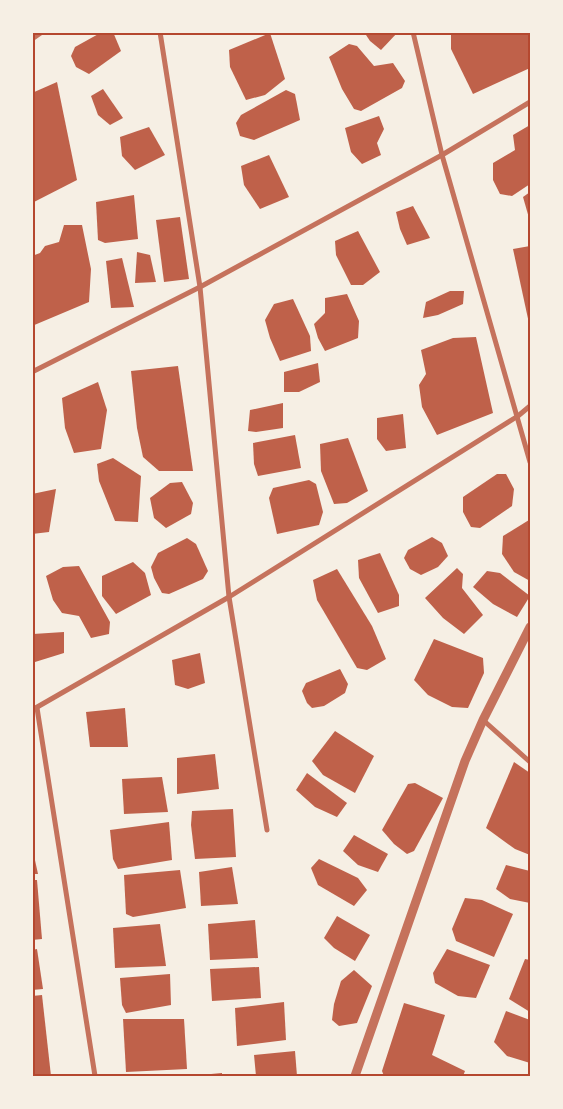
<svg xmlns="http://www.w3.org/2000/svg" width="563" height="1109" font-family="Karla,sans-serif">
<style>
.building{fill:#bf614a}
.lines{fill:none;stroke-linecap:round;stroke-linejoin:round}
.minor{stroke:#c5725c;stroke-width:5}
.tertiary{stroke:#c5725c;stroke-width:9}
.neatline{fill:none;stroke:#b5482f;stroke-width:2}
</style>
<rect width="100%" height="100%" fill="#f6efe4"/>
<g class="building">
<polygon points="102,32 113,32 121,51 89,74 76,67 71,56 75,47"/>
<polygon points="364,32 398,32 381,50 370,41"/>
<polygon points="451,32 530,32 530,68 473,94 451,49"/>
<polygon points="270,33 285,79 265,95 246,100 230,67 229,50"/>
<polygon points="349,44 357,46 374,66 393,63 405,81 402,88 361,111 354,109 342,89 329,57"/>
<polygon points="57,82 77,180 32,203 32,93"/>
<polygon points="103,89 123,118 110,125 98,115 91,96"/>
<polygon points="286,90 295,94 300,120 254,140 240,136 236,123 241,115"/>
<polygon points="379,116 384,129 377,143 381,155 362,164 351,152 345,128"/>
<polygon points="530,125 530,184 512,196 500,194 493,180 493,163 515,150 513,135"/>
<polygon points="149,127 165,155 135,170 122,156 120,137"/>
<polygon points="269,155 289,197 260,209 244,185 241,166"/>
<polygon points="530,192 530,220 529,218 523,197"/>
<polygon points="134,195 138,239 105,243 98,240 96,202"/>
<polygon points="413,206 430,238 407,245 400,229 396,212"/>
<polygon points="180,217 189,279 164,282 156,220"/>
<polygon points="64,225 82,225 91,269 89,302 32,326 32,256 40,253 45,246 59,242"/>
<polygon points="358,231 380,272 363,285 351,285 336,255 335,241"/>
<polygon points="530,246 530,328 513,249"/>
<polygon points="137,252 150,255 156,282 135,283"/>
<polygon points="122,258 134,307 111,308 106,261"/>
<polygon points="450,291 464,291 463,304 438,315 423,318 426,302"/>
<polygon points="347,294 359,321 358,338 325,351 318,338 314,324 325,313 325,298"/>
<polygon points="293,299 310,336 311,351 280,361 270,338 265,320 274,304"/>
<polygon points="476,337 493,413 437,435 422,407 419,385 426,374 421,350 453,338"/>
<polygon points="318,363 320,382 299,392 284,392 284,372"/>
<polygon points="178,366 193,471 159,471 143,457 137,428 131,371"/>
<polygon points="98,382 107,410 101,449 74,453 65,428 62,398"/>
<polygon points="283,403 283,428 256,432 248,431 250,410"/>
<polygon points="403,414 406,448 386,451 377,439 377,418"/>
<polygon points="295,435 301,468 258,476 254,464 253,443"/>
<polygon points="348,438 368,491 347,503 334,504 321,471 320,444"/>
<polygon points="113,458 141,476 138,522 115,521 99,481 97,464"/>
<polygon points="497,474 506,474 514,489 512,506 480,528 471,527 463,512 463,497"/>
<polygon points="309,480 316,484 323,512 319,525 277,534 269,498 273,488"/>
<polygon points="182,482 193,503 191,514 166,528 154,518 150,498 170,483"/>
<polygon points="56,489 49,532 32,534 32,494"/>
<polygon points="529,520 530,523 530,581 514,572 502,554 503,536"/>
<polygon points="432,537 442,543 448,556 438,567 421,575 410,569 404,558 408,550"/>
<polygon points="187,538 196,544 208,571 203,579 169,594 162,593 154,578 151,567 158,553"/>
<polygon points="380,553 399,595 399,606 378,613 359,578 358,560"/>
<polygon points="133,562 145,573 151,595 116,614 102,596 102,576"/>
<polygon points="79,566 110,622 109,634 91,638 79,616 62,613 53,600 46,576 63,567"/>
<polygon points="457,568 463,574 462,588 483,615 464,634 443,618 425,598"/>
<polygon points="337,569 372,626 386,659 367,670 357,668 317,600 313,580"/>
<polygon points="487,571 500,573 530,596 517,617 493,604 473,587"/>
<polygon points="64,632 64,653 35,662 33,634"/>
<polygon points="434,639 483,658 484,673 468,708 452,707 428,695 414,680"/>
<polygon points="200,653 205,683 188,689 175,685 172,660"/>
<polygon points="340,669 348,684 345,693 324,706 312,708 307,703 302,691 306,683"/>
<polygon points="125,708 128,747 90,747 86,712"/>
<polygon points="335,731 374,756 355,793 323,775 312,761"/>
<polygon points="215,754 219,789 177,794 177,758"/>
<polygon points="514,762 530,773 530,855 515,849 486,828"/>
<polygon points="307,773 347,803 337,817 315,807 296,790"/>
<polygon points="162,777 168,812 124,814 122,779"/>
<polygon points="415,783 443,798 414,851 407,854 394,844 382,830 408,784"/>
<polygon points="233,809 236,857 195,859 191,825 192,811"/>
<polygon points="169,822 172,860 118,869 113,859 110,830"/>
<polygon points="354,835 388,854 378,872 358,865 343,851"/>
<polygon points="32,851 33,851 38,874 32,874"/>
<polygon points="319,859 358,878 367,890 354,906 318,885 311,868"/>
<polygon points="506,865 530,871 530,903 510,899 496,889"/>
<polygon points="232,867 238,904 201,906 199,872"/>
<polygon points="180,870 186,908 133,917 126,914 124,875"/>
<polygon points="32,880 37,880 42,939 32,940"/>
<polygon points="465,898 482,900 513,914 494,957 456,941 452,929"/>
<polygon points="337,916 370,935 355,961 334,948 324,938"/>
<polygon points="255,920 258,958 210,960 208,924"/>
<polygon points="160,924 166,966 115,968 113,928"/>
<polygon points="37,949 43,989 32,990 32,950"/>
<polygon points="447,949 490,965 476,998 458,996 435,983 433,973"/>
<polygon points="525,959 530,960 530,1012 509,999"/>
<polygon points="259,967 261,998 212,1001 210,969"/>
<polygon points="354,970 372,986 357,1023 339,1026 332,1020 334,1004 341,981"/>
<polygon points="170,974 171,1005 126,1013 122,1005 120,978"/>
<polygon points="42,995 51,1076 32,1076 32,996"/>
<polygon points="284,1002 286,1040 237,1046 235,1008"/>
<polygon points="404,1003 445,1015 432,1055 465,1071 463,1076 384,1076 382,1071"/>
<polygon points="506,1011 530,1020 530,1063 507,1056 494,1042"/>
<polygon points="123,1019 184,1019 187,1069 126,1072"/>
<polygon points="295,1051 297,1076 256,1076 254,1055"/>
<polygon points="222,1073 222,1076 200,1076 200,1075"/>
</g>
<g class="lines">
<g class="minor">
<polyline points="160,32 200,287 229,597 267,830"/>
<polyline points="413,32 442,155 530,462"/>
<polyline points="32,39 42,32"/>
<polyline points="32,372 200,287 442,155 530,102"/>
<polyline points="37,708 95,1076"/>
<polyline points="32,710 229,597 518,416 530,406"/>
<polyline points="483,720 530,762"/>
</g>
<polyline class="tertiary" points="355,1076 465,761 483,720 530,627"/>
</g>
<rect width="563" height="1109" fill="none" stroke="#f6efe4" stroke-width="68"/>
<rect x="34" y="34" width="495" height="1041" class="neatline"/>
</svg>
